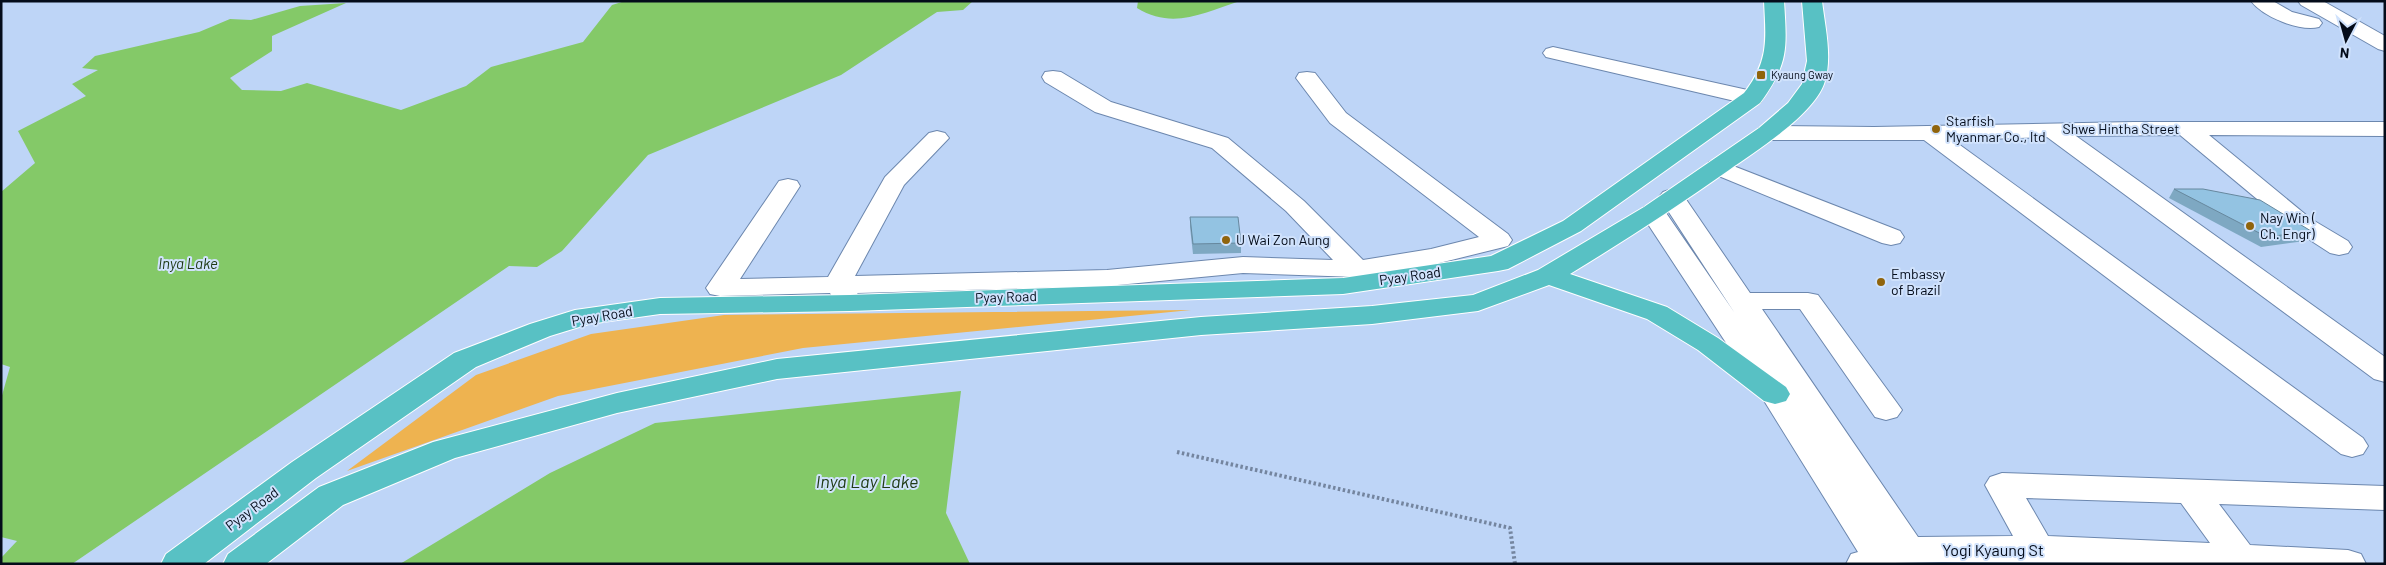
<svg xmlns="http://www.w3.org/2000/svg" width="2386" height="565" font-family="Barlow,sans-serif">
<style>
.green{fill:#eeb350}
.water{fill:#84c968}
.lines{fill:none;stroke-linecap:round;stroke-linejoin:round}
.minor-casing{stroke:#6c87ae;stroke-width:2}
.highway-casing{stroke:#fff;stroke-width:2}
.path{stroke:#74859f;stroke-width:4;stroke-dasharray:2.5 2.5;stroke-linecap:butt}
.minor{fill:#fff;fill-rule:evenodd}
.highway{fill:#58c1c4;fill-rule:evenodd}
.wall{fill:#7ea8c2}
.building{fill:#93c3e2;stroke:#67889e}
.poi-dot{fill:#90640c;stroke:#d0e2fc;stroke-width:2}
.labels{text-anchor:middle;stroke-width:4;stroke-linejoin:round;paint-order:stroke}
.far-poi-label{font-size:11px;fill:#040c1a;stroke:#d0e2fc;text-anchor:start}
.poi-label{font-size:14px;fill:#040c1a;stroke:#d0e2fc;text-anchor:start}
.street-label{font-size:14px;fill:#040c1a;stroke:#d0e2fc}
.water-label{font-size:15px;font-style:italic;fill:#203b15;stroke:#d0e2fc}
.near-street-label{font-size:16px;fill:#040c1a;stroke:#d0e2fc}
.near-water-label{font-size:18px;font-style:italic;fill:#203b15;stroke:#d0e2fc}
</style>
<rect width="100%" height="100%" fill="#bed5f7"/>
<polygon class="green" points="1191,310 803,348 558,396 347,471 476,375 591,334 724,315"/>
<g class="water">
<polygon points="625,1 973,1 963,10 937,12 841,75 648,155 562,251 537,267 509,266 72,564 1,564 1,558 17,541 1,537 1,399 10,367 1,364 1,192 35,163 18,131 86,96 72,84 98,70 82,68 95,56 199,32 230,19 251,20 300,6 346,3 272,36 272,51 230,78 242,90 281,91 307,83 401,110 466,86 491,67 583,42 612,5"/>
<path d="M1138,1H1240C1203,13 1173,30 1137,8Z"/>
<polygon points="961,391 946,513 970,564 400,564 550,473 655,423"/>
</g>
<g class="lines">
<defs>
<g id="minor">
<path d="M2251,1H2273L2292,12L2319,19L2322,23L2319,27C2300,32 2263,17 2251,1Z"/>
<polygon points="2298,1 2323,1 2385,36 2385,51 2378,49 2301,5"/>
<polygon points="1553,47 1752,91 1760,93 1763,98 1760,103 1752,105 1546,57 1543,53 1546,49"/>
<polygon points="1053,71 1061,72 1111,102 1228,138 1304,201 1363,260 1431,249 1479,237 1330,123 1296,78 1299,73 1307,72 1315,73 1346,113 1508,234 1512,240 1508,246 1431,265 1357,277 1243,273 1107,286 857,293 860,297 856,303 846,305 836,303 830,293 720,296 710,294 706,288 779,181 788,179 797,181 800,186 740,279 828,277 885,177 929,133 937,131 945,133 949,138 904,185 855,276 1107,270 1243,257 1333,260 1286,211 1212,148 1095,112 1045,82 1042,77 1045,72"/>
<polygon points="2134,122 2385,122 2385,136 2209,135 2311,219 2348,241 2352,247 2348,253 2339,255 2330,253 2293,229 2180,135 2076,136 2385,357 2385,382 2374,379 2047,137 1953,140 2363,438 2368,446 2363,454 2352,457 2341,454 1924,140 1767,140 1759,138 1755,133 1759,128 1767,126 1874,127"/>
<polygon points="1718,160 1900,231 1904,237 1900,243 1891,245 1882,243 1709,172 1706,167 1709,162"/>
<path d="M1672,189L1681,192L1750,293H1808L1818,295L1897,403L1902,410L1897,417L1886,420L1875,417L1800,309H1762L1918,537L2013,536L1985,485L1990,477L2002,473L2385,486V510L2219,504L2250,545L2348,550L2361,554L2366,564L1942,562L1846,564L1851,554L1858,552L1763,399L1640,212L1644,207L1653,204L1662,207L1734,312L1659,197L1663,192ZM2026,498L2181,503L2210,543L2048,536Z"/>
</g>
<g id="highway">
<path d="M1764,1H1784C1787,49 1789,63 1760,103L1581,231L1508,269L1498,271L1343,294L850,311L660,314L589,324L550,336L476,367L316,478L204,564H161L166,554L292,462L454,353L530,324L575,310L660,298L850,295L1343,278L1491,256L1563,221L1744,93C1769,61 1766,40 1764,1Z"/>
<path d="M1802,1H1822C1825,27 1833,59 1824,84C1812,116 1756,151 1729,170C1677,207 1624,241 1570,274L1667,307L1718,338L1786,387L1790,394L1786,401L1775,404L1764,401L1698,350L1647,319L1549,285L1478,311L1372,324L1201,335L777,379L617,413L455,458L343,505L266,564H223L228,554L319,487L433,442L617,393L777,359L1201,317L1372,306L1473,295L1538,270L1644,207L1759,128L1788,103L1802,84L1807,61Z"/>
</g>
</defs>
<use href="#minor" class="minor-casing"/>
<use href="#highway" class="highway-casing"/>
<polyline class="path" points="1177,452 1510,528 1515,564"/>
<use href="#minor" class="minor"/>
<use href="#highway" class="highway"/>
</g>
<g class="wall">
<polygon points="2174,189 2311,231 2305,241 2261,247 2169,198"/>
<polygon points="1190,217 1241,243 1241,253 1193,254 1190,227"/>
</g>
<g class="building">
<polygon points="2174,189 2203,189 2260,200 2311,231 2267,237"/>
<polygon points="1190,217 1238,217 1241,243 1193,244"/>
</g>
<g class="poi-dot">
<rect x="1756" y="70" width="10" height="10" rx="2.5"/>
<circle cx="1936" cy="129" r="5"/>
<circle cx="2250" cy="226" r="5"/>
<circle cx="1226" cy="240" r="5"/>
<circle cx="1881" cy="282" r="5"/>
</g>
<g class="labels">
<g class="far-poi-label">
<text x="1771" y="79">Kyaung Gway</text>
</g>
<g class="poi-label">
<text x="1946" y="126">Starfish<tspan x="1946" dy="16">Myanmar Co., ltd</tspan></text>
<text x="2260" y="223">Nay Win (<tspan x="2260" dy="16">Ch. Engr)</tspan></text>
<text x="1236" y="245">U Wai Zon Aung</text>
<text x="1891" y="279">Embassy<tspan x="1891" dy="16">of Brazil</tspan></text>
</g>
<g class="street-label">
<text x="2121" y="134">Shwe Hintha Street</text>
<text transform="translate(1410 276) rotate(-8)" y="5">Pyay Road</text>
<text transform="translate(1006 297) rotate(-2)" y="5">Pyay Road</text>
<text transform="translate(602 316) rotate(-10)" y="5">Pyay Road</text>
<text transform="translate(252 509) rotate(-37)" y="5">Pyay Road</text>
</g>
<g class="water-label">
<text x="188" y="269">Inya Lake</text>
</g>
<g class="near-street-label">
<text x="1993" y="556">Yogi Kyaung St</text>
</g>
<g class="near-water-label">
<text x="867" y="488">Inya Lay Lake</text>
</g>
</g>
<rect width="2386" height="565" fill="none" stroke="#040c1a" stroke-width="5"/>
<g transform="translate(2346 40) rotate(186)" stroke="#d0e2fc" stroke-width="4" paint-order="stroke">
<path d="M0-4L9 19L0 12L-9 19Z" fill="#040c1a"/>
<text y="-8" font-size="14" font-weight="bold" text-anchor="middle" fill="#040c1a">N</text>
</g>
</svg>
